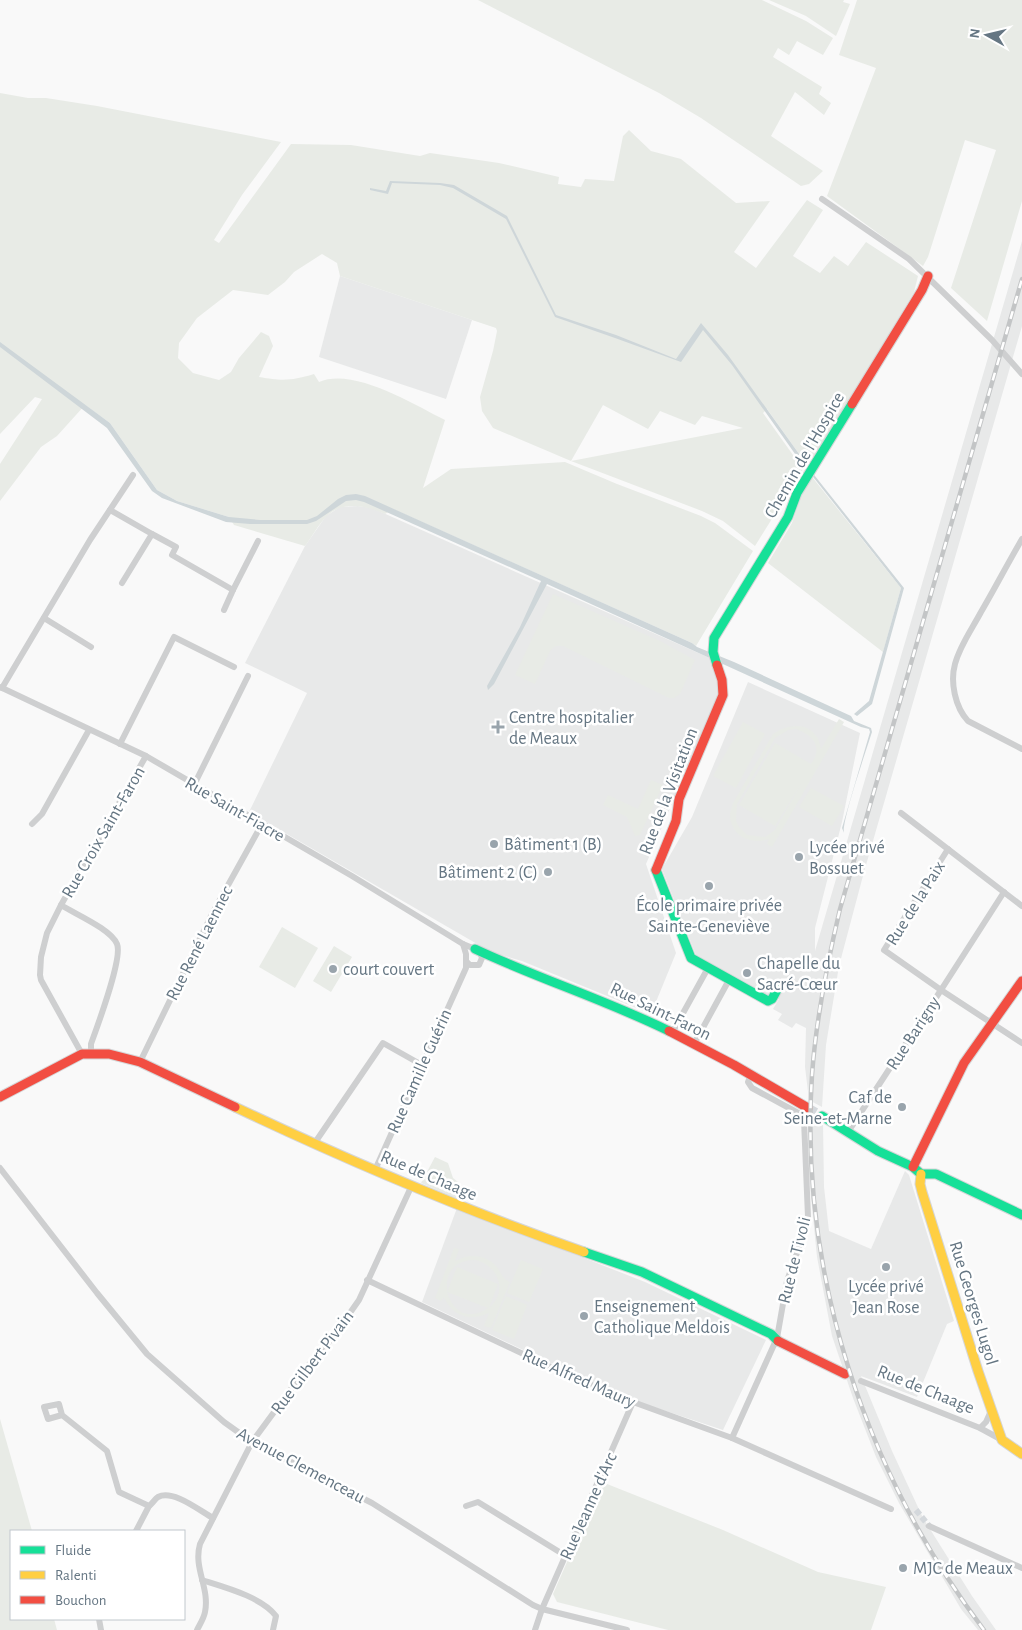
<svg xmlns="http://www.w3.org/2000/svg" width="1022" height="1630" font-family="'Alegreya Sans',sans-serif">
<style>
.built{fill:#e8e9e9}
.green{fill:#e8ebe6;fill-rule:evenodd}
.water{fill:#ced6d9}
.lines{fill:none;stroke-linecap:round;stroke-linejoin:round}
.street-tunnel{stroke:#d4d8dc;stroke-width:6;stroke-dasharray:6 3;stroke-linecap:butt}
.secondary-tunnel{stroke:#d4d8dc;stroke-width:9;stroke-dasharray:9 4.5;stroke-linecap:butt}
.fast-casing{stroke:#d5d6d7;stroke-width:11}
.slow-casing{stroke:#d5d6d7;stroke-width:11}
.jam-casing{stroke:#d5d6d7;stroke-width:11}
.street{stroke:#cecfd0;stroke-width:6}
.fast{stroke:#16e098;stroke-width:9}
.slow{stroke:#ffcf43;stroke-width:9}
.jam{stroke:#f24e42;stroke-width:9}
.rail-casing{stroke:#c3c5c6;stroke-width:4.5}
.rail{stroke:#fff;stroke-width:2.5;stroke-dasharray:8;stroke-linecap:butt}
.poi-dot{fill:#99a4ac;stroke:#fff;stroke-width:2}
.labels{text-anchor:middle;stroke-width:5;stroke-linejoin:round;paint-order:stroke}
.street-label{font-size:18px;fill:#657683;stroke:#fff}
.poi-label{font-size:18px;fill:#657683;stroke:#fff;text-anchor:start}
</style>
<rect width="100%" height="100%" fill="#f9f9f9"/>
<g class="built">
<polygon points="1022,241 1022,326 864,872 839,966 826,1045 822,1107 809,1100 805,1067 806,1028 796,1023 792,1028 778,1020 782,1014 773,1009 779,999 771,994 766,996 696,955 662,869 692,817 748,682 860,733 842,822 815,928 815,951"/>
<polygon points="340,276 472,320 446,399 319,357"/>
<polygon points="358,506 372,508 712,659 721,690 646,864 676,953 651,1014 522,961 491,952 249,812 307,693 245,663 305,546 326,516 340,507"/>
<polygon points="808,1114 823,1123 824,1187 829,1231 871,1249 905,1171 909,1175 954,1321 947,1324 917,1397 861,1376 892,1451 923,1518 972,1596 996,1630 978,1630 961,1609 899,1503 876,1457 853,1398 832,1336 817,1257 809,1177"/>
<polygon points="457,1208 645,1282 766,1340 723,1430 618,1395 422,1302"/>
</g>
<g class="green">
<polygon points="478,0 762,0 806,21 833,38 823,55 797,41 789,55 778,48 773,57 822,87 819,94 831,103 824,115 795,92 771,136 823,171 809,184 801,186 701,118 659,93"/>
<polygon points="769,0 844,0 843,2 850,4 836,36 806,16"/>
<polygon points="857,0 1022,0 1022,201 987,321 951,288 996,150 965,140 928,257 923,266 827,196 876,68 839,55"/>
<path d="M0,93L28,98H46L97,106L281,142L242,195L214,240L219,243L291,144L351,145L420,156L430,153L499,163L559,177L558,184L581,187L585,179L614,181L623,136L629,130L651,151L681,159L736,203L770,201L734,252L756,268L807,200L823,210L793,256L820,273L834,256L848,266L866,242L918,276L914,292L832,429L807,465L767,409L763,413L803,469L755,546L723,521L702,511L571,461L493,428L482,411L480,397L493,351L497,331L496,328L340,276L337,263L322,254L294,272L285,282L268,295L233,290L197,318L179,343L178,358L193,373L219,380L231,372L239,358L261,332L269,336L273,346L259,377C282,381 291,381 314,374L319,382C353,367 413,404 445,420L423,488L451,469L565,462L617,484L701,516L715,523L753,551L696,646L692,643L393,509L385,514C366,506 342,500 326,517C318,525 312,537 305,546L234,525L229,517L177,501L157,490L110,423L85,405L57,436L41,447L0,501V464L42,399L35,397L0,434ZM603,405L648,429L660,411L695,425L702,416L743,428L571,461Z"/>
<polygon points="812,477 901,588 883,652 768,563 792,523 801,497"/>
<path d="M553,594L660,641L695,660L680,694L674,698H669L563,646C557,645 554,646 550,651L535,684L515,675Z"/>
<path d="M839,719L844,722L772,847L767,844L769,839C752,845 731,837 730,815C730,812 732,807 733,803L773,734C787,725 806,721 817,737C819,740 820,745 821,749ZM796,729C814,735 823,748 811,764L775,743L739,805L775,826L802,782L775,830L765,837L747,835L739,827L736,821L737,804L775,738L788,730Z"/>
<polygon points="743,722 765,734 736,788 713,776"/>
<polygon points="651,780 663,785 640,835 635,836 627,817 603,805 608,795 638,809"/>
<polygon points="811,788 844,806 832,826 799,807"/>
<polygon points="282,927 318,948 295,988 259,967"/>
<polygon points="334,946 352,957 331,992 313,981"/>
<polygon points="435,1157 448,1163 453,1178 464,1187 458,1199 421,1183"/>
<path d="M454,1248L459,1249L455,1261C469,1253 486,1254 497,1267C502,1274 502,1279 510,1282L491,1328L484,1326L489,1313C470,1322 452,1316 444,1297L441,1301L435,1298ZM476,1260C499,1266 508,1292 489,1308L498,1284L457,1267L447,1292L488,1308C447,1336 426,1258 476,1260Z"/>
<polygon points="521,1260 543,1269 529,1302 507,1293"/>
<polygon points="506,1296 527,1305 514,1339 492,1330"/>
<polygon points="0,1419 32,1531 11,1531 11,1619 54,1619 57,1630 0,1630"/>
<polygon points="602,1482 723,1530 818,1572 886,1587 871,1630 668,1630 557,1602 553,1594"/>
</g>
<g class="water">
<polygon points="390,181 440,183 454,185 507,216 556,315 616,335 676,359 701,323 728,355 807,465 805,468 732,365 703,330 681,362 615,338 555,317 506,219 453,188 440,185 392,183 388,194 370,190 370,188 386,191"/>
<path d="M0,342L110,423L157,490L177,501L229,517L260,520H307L317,516L338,499L346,495L356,494L365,496L692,643L697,647L734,662L851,716L854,721L871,728L872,732C867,748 841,823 844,833L842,828L870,732L869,729L861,727L547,584L494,684L488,690L487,686L520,627L541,581L364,502L356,500L346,501L316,521L307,524H250L226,522L162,498L152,491L107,428L0,347Z"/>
<polygon points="811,471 904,588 872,704 857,716 854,714 869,701 901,588 810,473"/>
</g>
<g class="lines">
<polyline class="street-tunnel" points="916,1510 929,1526"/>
<polyline class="secondary-tunnel" points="808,1108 822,1116"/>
<defs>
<g id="fast">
<polyline points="717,665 713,652 714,638 788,517 797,493 852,404"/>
<polyline points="656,870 691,958 768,1001 772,999 777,990"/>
<path d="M475,949C539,979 606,1000 669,1031"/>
<polyline points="822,1116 878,1151 913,1167 921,1174 936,1174 1022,1215"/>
<polyline points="584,1252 642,1272 771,1334 778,1341"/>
</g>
<g id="slow">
<path d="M235,1107C349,1161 464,1210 584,1252"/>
<polyline points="921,1174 920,1184 922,1192 978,1371 1002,1440 1022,1454"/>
</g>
<g id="jam">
<polyline points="852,404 922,290 928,276"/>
<polyline points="656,870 676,821 679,799 723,695 722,680 717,665"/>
<polyline points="669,1031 734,1065 808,1108"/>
<polyline points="0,1097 82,1054 109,1054 140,1062 235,1107"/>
<polyline points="913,1167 964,1063 1022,981"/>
<polyline points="778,1341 845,1374"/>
</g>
</defs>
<use href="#fast" class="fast-casing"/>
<use href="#slow" class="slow-casing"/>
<use href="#jam" class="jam-casing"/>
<g class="street">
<polyline points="822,199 909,259 992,340 1022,374"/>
<polyline points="110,510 152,534 122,583"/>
<polyline points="152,534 176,547 172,555 233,590 258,541"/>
<path d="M1022,539C1008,563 995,588 981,612C972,629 960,645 955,664C950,682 955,707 968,721L1022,749"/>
<polyline points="224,610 233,590"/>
<polyline points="44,618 91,647"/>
<polyline points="0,687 146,756 352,876 463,944 475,949"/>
<polyline points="2,688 90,540 133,475"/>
<polyline points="120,744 174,637 234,667"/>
<polyline points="194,785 248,676"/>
<polyline points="901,813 1022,906"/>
<polyline points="32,824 42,814 89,730"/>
<polyline points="948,849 884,950 941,990 1004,892"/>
<path d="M61,905C75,914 111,929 117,944C123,958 97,1027 91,1044V1053"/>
<polyline points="467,962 470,965 479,965 482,958 480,952"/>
<polyline points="672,1033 708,968"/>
<polyline points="694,1044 729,980"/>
<polyline points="82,1054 41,980 40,975 41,957 47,933 61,905 146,756"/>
<polyline points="140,1062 212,914 262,824"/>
<polyline points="848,1132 941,990 1022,1043"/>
<polyline points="314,1144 383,1043 422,1065"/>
<polyline points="0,1168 97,1293 147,1354 224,1422 252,1442 372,1503 533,1605 542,1609 627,1630"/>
<polyline points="375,1170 466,968 466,954 463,944"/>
<polyline points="367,1280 574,1378 633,1402 732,1438 891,1509"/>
<polyline points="861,1381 980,1428 1002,1440"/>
<path d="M62,1415L59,1404L44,1407L48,1419L62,1415L107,1451L119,1492L149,1506C152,1504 155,1499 158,1497C173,1489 200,1511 213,1518"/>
<polyline points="980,1428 986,1422 991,1411"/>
<polyline points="732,1438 777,1338 787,1281 806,1227 808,1217 804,1120 802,1115 752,1088 748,1082 751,1074"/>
<polyline points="466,1506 478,1502 566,1556"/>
<polyline points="929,1526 1022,1568"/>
<polyline points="136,1531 149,1506"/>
<path d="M202,1580C224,1587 262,1597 276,1616L273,1630"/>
<polyline points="99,1619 101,1630"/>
<path d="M197,1630C200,1624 204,1618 205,1612C210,1588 193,1568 200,1544L252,1442L311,1362L325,1347L338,1330L359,1300L412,1185"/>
<polyline points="535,1630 542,1609 633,1402"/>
</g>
<use href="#fast" class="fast"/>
<use href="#slow" class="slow"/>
<use href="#jam" class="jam"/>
<defs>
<path id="rail" d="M984,1630C865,1472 799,1274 812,1075C816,1019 827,964 840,909L1022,279"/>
</defs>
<use href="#rail" class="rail-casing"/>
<use href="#rail" class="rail"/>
</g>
<g class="poi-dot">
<path d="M495.5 719.5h5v5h5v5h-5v5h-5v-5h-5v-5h5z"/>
<circle cx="494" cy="844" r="5"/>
<circle cx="799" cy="857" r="5"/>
<circle cx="548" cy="872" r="5"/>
<circle cx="709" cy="886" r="5"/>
<circle cx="333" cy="969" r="5"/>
<circle cx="747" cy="973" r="5"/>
<circle cx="902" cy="1107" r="5"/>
<circle cx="886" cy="1267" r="5"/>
<circle cx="584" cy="1316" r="5"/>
<circle cx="903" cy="1568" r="5"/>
</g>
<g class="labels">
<g class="street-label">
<text transform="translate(804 455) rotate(-60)" y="6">Chemin de l'Hospice</text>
<text transform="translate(668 791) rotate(-69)" y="6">Rue de la Visitation</text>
<text transform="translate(235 809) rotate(30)" y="6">Rue Saint-Fiacre</text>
<text transform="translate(103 832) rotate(-60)" y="6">Rue Croix Saint-Faron</text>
<text transform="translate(915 903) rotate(-58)" y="6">Rue de la Paix</text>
<text transform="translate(199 943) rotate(-63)" y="6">Rue René Laennec</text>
<text transform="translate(661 1011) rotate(26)" y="6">Rue Saint-Faron</text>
<text transform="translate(913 1033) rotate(-57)" y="6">Rue Barigny</text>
<text transform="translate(419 1071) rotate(-66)" y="6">Rue Camille Guérin</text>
<text transform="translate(429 1175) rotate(23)" y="6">Rue de Chaage</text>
<text transform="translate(794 1260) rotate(-76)" y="6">Rue de Tivoli</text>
<text transform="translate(974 1303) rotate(73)" y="6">Rue Georges Lugol</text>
<text transform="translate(312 1362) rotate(-53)" y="6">Rue Gilbert Pivain</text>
<text transform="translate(579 1378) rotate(24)" y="6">Rue Alfred Maury</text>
<text transform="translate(926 1389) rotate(22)" y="6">Rue de Chaage</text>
<text transform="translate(301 1465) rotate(28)" y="6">Avenue Clemenceau</text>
<text transform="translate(588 1506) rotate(-66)" y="6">Rue Jeanne d'Arc</text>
</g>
<g class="poi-label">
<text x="509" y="723">Centre hospitalier<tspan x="509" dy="21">de Meaux</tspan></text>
<text x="504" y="850">Bâtiment 1 (B)</text>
<text x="809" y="853">Lycée privé<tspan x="809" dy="21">Bossuet</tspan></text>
<text x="538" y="878" text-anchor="end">Bâtiment 2 (C)</text>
<text x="709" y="911" text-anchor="middle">École primaire privée<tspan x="709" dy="21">Sainte-Geneviève</tspan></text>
<text x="757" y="969">Chapelle du<tspan x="757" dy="21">Sacré-Cœur</tspan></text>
<text x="343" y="975">court couvert</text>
<text x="892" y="1103" text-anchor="end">Caf de<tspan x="892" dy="21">Seine-et-Marne</tspan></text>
<text x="886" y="1292" text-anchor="middle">Lycée privé<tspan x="886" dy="21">Jean Rose</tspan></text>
<text x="594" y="1312">Enseignement<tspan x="594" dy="21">Catholique Meldois</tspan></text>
<text x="913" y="1574">MJC de Meaux</text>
</g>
</g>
<rect x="10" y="1530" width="175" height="90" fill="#ffffff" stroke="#c1c8cd"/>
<rect x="20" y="1546" width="25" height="8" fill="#16e098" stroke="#c1c8cd"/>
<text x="55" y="1555" font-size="15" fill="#657683">Fluide</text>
<rect x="20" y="1571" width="25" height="8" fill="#ffcf43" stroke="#c1c8cd"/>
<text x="55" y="1580" font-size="15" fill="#657683">Ralenti</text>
<rect x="20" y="1596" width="25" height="8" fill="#f24e42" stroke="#c1c8cd"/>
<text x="55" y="1605" font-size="15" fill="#657683">Bouchon</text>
<g transform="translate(987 35) rotate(278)" stroke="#ffffff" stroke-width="4" paint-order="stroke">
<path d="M0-4L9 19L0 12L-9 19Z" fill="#657683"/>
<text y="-8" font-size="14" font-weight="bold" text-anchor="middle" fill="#657683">N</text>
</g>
</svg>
